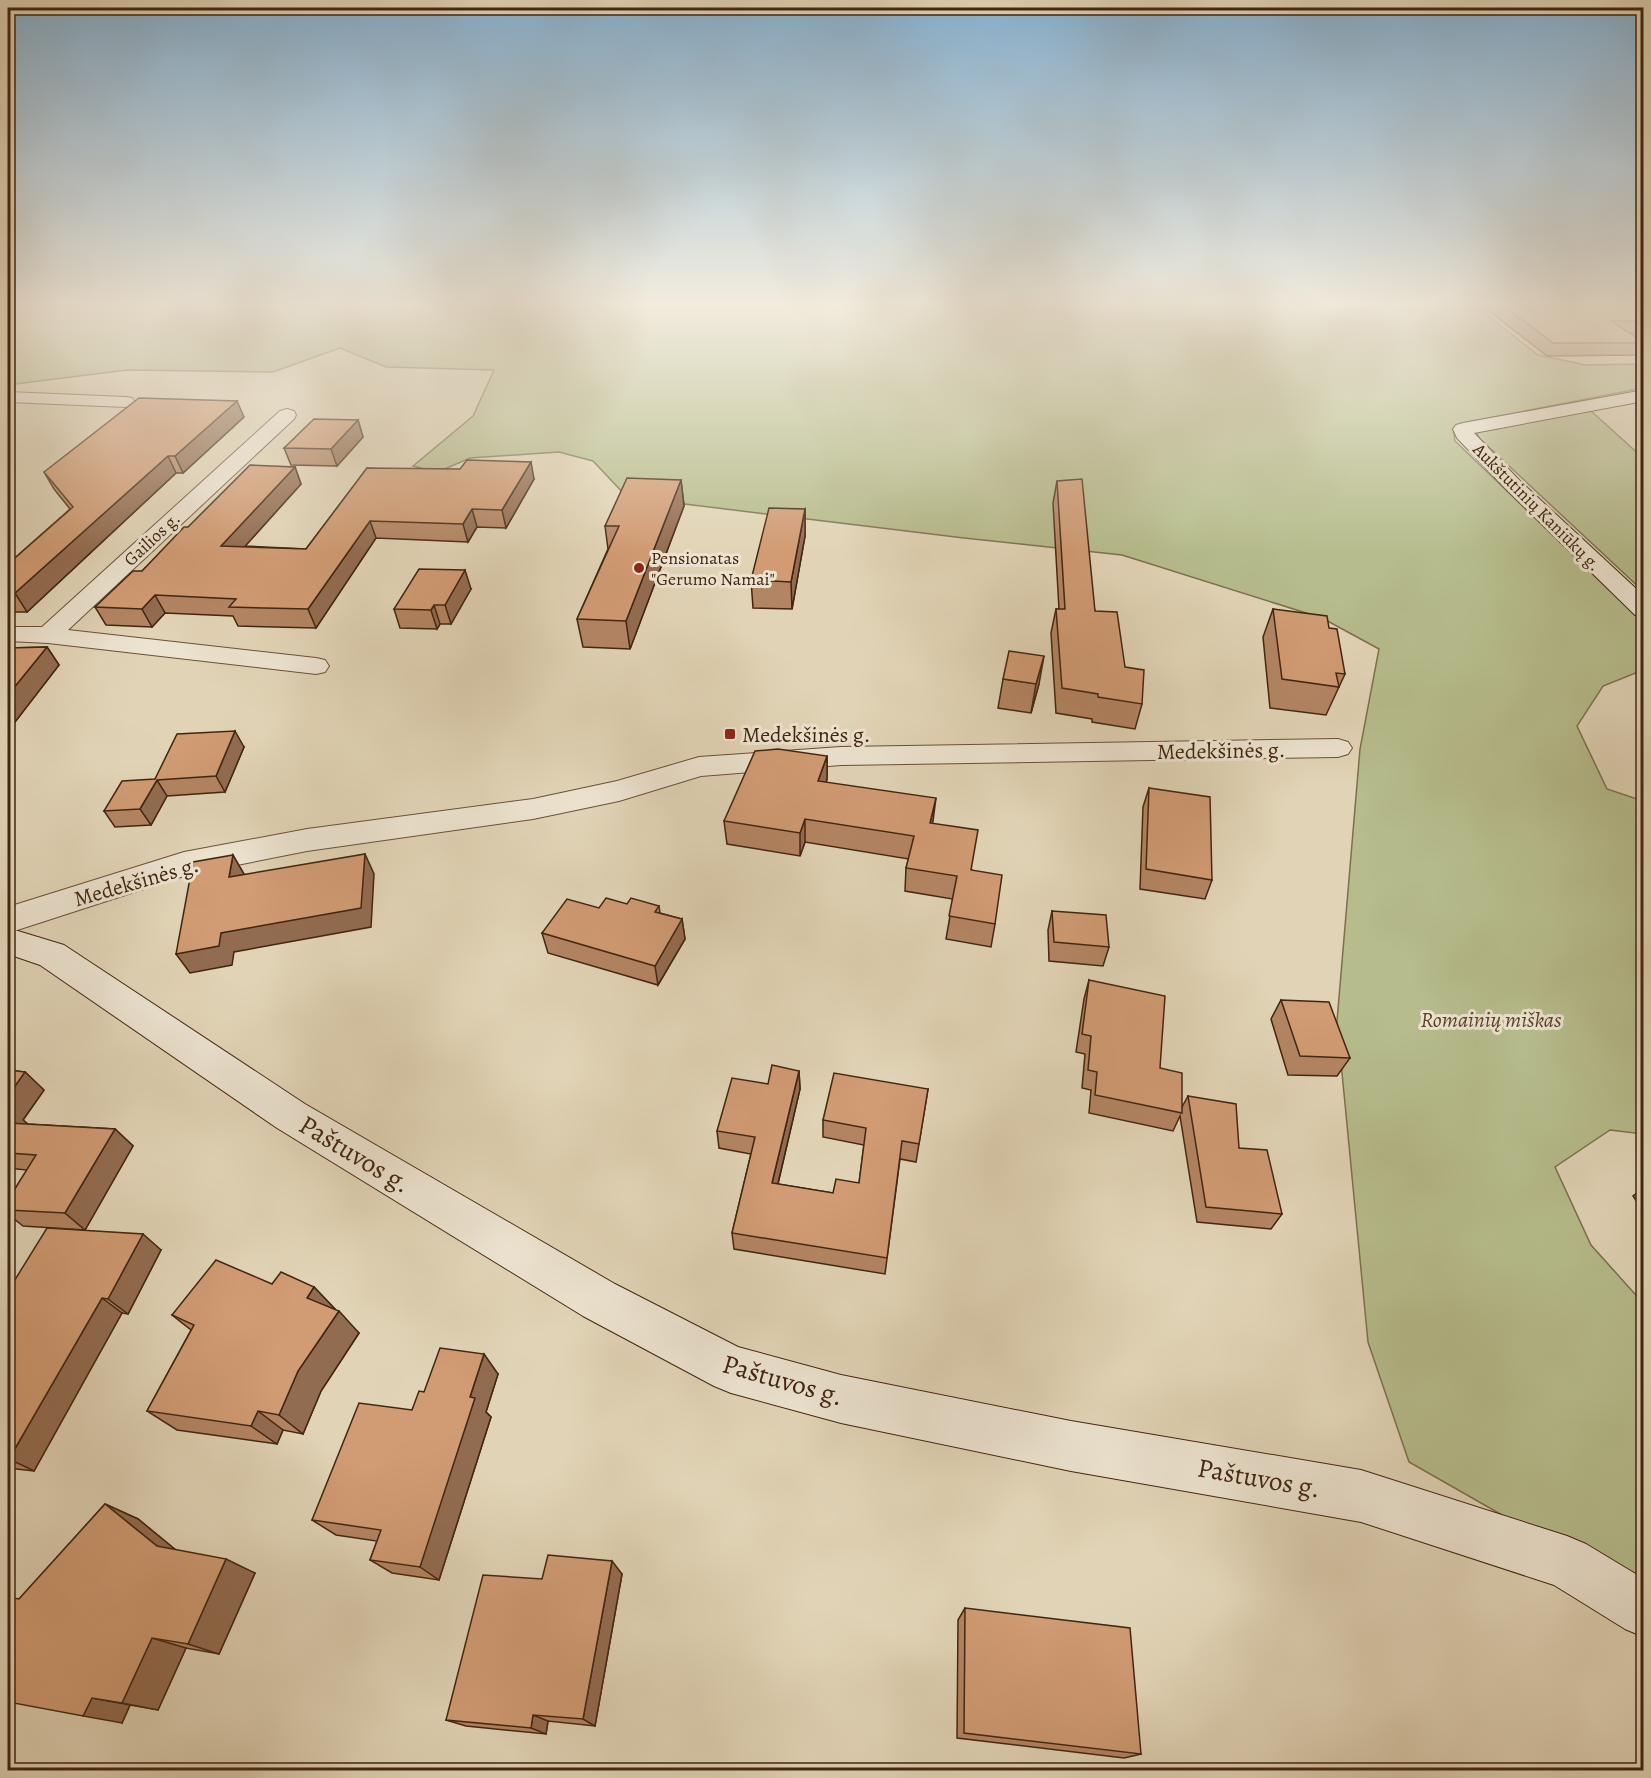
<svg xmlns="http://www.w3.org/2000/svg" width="1651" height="1778" font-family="Alegreya,serif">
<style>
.green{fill:#b6bc8c;stroke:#7c704e;stroke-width:1.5}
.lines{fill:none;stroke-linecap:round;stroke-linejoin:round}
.street-casing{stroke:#6a513a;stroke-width:2}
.secondary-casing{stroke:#422510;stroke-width:2}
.street{fill:#ece3d0;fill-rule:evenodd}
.secondary{fill:#ece3d0;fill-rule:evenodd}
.wall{fill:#b48563;stroke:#422510;stroke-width:1.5}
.shaded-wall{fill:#926c50;stroke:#422510;stroke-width:1.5}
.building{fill:#d19b73;stroke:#422510;stroke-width:1.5}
.poi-dot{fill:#8f2418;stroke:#ece3d0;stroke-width:2}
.labels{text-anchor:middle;stroke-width:6;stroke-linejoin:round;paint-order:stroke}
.far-street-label{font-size:18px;fill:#422510;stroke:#ece3d0}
.far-poi-label{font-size:18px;fill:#422510;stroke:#ece3d0;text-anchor:start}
.poi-label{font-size:22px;fill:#422510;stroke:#ece3d0;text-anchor:start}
.street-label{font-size:22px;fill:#422510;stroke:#ece3d0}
.park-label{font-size:22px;font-style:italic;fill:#594329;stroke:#ece3d0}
.near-street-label{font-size:27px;fill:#422510;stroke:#ece3d0}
</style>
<rect width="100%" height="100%" fill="#e1d4b6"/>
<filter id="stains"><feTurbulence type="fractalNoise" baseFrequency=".00333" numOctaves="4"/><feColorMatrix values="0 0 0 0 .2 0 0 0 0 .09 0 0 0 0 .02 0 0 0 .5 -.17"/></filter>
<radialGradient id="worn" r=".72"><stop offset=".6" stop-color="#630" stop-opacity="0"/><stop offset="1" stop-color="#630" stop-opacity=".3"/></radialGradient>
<g class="green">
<polygon points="8,304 1473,304 1538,355 1586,365 1643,364 1643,388 1468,422 1453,429 1455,441 1643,622 1643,670 1603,686 1577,726 1607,789 1643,801 1643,1134 1610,1130 1555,1167 1591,1245 1643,1303 1643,1585 1509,1519 1409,1462 1368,1342 1337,1021 1360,749 1379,649 1322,618 1122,555 964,538 627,497 593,461 559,452 470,458 438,472 413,466 473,416 494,370 386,367 340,348 273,372 127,370 8,385"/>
<polygon points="1590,410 1643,458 1643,591 1479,438 1476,431"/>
</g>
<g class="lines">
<defs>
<g id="street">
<polygon points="8,392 126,397 132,398 135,402 132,406 126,407 8,402"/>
<polygon points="287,409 294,411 296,415 294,419 68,630 316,658 325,660 329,666 325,672 316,674 48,643 8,641 8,627 42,627 280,411"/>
<polygon points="1338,739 1348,742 1352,748 1348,754 1338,757 841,765 701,776 619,801 533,819 307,851 187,875 8,933 8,907 184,852 307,829 533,799 617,781 699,757 841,747"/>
</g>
<g id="secondary">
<polygon points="1644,390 1644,401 1474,433 1520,481 1644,596 1644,617 1635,615 1506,489 1457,438 1453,429 1456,425 1463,423"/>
<polygon points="8,928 64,945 305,1104 615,1284 738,1347 841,1375 1071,1421 1361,1470 1567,1536 1586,1544 1644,1579 1644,1637 1625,1629 1554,1585 1361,1522 1071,1471 841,1423 731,1393 714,1386 583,1316 277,1128 40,965 8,954"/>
</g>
</defs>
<use href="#street" class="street-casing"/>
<use href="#secondary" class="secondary-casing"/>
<use href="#street" class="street"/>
<use href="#secondary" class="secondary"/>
</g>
<g class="wall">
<polygon points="1480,304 1644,304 1644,333 1630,333 1644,342 1644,344 1637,355 1547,356"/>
<polygon points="244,417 183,473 176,473 27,612 8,612 8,564 70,509 54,489 44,472"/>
<polygon points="358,420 363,437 337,466 291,465 284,448"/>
<polygon points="295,467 301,484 245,546 306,549 367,468 534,479 506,528 477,527 468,542 376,538 316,628 238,626 233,616 165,613 152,627 106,625 95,607 142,571 188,527"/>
<polygon points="681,480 684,506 630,649 583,647 577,619 608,549 605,526"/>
<polygon points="1057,481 1095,611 1125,667 1142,704 1135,729 1092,722 1092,719 1056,713 1051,633 1056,609 1059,609 1053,503"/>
<polygon points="805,509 805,536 792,609 753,608 751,580"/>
<polygon points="471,589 451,624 440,624 437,629 400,628 394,609"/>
<polygon points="1273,609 1329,628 1345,674 1326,715 1270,708 1263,637"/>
<polygon points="47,647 59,665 15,722 8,722 8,648"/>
<polygon points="1003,679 1039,684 1031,713 998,708"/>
<polygon points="244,747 225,792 167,796 151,825 115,827 104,811 155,779"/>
<polygon points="827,756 827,779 826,782 933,824 972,870 995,924 991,947 946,939 953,899 905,891 906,868 909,859 805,842 800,856 727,844 724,821"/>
<polygon points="1149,788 1212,880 1205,899 1140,889 1143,807"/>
<polygon points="627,904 659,906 660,913 682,919 685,939 658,985 548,953 542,933 599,908"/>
<polygon points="1052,911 1109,947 1103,966 1049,961 1048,930"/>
<polygon points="1089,980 1160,1068 1182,1107 1188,1096 1239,1148 1282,1214 1271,1229 1197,1222 1180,1116 1173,1131 1089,1113 1091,1090 1082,1088 1085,1054 1076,1052 1084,999"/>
<polygon points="1281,1000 1350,1058 1337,1076 1288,1075 1271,1019"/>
<polygon points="8,1070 25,1072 44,1090 23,1120 28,1124 115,1129 133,1146 85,1230 23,1226 8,1214 8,1200 27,1170 8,1168"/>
<polygon points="799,1071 800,1089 778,1184 833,1193 859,1183 864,1145 823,1137 823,1120 928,1089 916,1162 900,1159 885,1274 734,1249 732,1233 751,1154 719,1148 717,1131 768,1084"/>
<polygon points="1644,1188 1644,1213 1633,1196"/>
<polygon points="161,1250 128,1314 122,1313 34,1471 8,1468 8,1291"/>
<polygon points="272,1284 314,1287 335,1309 335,1310 359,1333 321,1391 303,1434 283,1430 277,1444 177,1430 147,1411 191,1330 172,1315"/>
<polygon points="498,1374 486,1412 491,1417 439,1580 392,1573 370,1560 377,1541 336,1535 312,1520 412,1410 424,1392"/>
<polygon points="105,1504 138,1519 176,1550 255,1573 219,1654 186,1648 158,1710 130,1705 122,1723 19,1599"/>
<polygon points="622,1574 595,1726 548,1721 546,1734 466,1726 446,1720 542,1579"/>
<polygon points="965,1608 1141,1754 1124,1758 957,1738 958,1620"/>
</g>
<g class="shaded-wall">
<polygon points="237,401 244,417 183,473 175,456"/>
<polygon points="358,420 363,437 337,466 331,449"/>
<polygon points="168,456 176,473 27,612 15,593"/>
<polygon points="531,462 534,479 506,528 502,510"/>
<polygon points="295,467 301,484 230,563 221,546"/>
<polygon points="681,480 684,506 630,649 626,621"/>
<polygon points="472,509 477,527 468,542 463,524"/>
<polygon points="805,509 805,536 792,609 791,582"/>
<polygon points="370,521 376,538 316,628 308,609"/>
<polygon points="465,570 471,589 451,624 445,605"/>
<polygon points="155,595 165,613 152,627 142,609"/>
<polygon points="434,605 440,624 437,629 431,610"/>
<polygon points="47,647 59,665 15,722 8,711 8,695"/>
<polygon points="1044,656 1039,684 1031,713 1036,684"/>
<polygon points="235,731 244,747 225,792 216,776"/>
<polygon points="827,756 827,779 818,804 818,781"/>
<polygon points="157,780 167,796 151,825 140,809"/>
<polygon points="936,798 933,821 927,846 930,823"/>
<polygon points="805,819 805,842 800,856 800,833"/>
<polygon points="365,854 374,874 371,927 234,952 232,965 190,973 176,954 221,933"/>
<polygon points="233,855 244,874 241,896 229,877"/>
<polygon points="682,919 685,939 658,985 655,966"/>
<polygon points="799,1071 800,1089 774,1200 772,1183"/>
<polygon points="25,1072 44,1090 23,1120 31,1127 8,1128 8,1096"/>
<polygon points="115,1129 133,1146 85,1230 65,1213"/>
<polygon points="143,1234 161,1250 128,1314 108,1299"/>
<polygon points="314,1287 335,1309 328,1320 307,1298"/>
<polygon points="102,1298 122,1313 34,1471 9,1459"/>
<polygon points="339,1311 359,1333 321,1391 303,1434 279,1415 298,1371"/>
<polygon points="484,1354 498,1374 486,1412 491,1417 439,1580 420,1567 470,1397"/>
<polygon points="258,1411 283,1430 277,1444 251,1426"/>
<polygon points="105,1504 138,1519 188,1560 157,1546"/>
<polygon points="226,1559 255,1573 219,1654 188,1644"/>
<polygon points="612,1561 622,1574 595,1726 583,1719"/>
<polygon points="152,1638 186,1648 158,1710 122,1703"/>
<polygon points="92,1698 130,1705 122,1723 83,1716"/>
<polygon points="533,1715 548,1721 546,1734 531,1728"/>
</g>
<g class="building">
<polygon points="1501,304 1644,304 1644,321 1612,321 1644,343 1553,343"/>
<polygon points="139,398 237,401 175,456 168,456 15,593 8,593 8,564 73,507 44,472"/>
<polygon points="314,419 358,420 331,449 284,448"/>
<polygon points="467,460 531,462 502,510 472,509 463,524 370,521 308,609 229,607 236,599 155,595 142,609 95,607 133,571 142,571 184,527 188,527 250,465 295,467 221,546 306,549 367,468 460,469"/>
<polygon points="627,478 681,480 626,621 577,619 619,526 605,526"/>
<polygon points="1082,479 1095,611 1117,612 1125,667 1144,670 1142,704 1098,697 1098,694 1062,688 1056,609 1065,609 1057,481"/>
<polygon points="769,508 805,509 791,582 751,580"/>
<polygon points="419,569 465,570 445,605 434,605 431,610 394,609"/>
<polygon points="1273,609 1327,616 1329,628 1337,629 1345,674 1336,673 1339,687 1282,679"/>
<polygon points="47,647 8,695 8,648"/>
<polygon points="1009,651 1044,656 1036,684 1003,679"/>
<polygon points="235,731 216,776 157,780 140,809 104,811 122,781 155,779 177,734"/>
<polygon points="778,749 827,756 818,781 936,798 930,823 978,830 971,870 1002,875 995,924 949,916 957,876 906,868 914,836 805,819 800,833 724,821 755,751"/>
<polygon points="1149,788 1210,797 1212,880 1146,869"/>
<polygon points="365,854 361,908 221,933 219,946 176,954 193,862 233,855 229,877"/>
<polygon points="606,898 627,904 631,898 659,906 655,912 682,919 655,966 542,933 567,899 599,908"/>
<polygon points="1052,911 1106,915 1109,947 1054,942"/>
<polygon points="1089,980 1165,996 1160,1068 1182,1073 1182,1113 1095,1095 1097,1072 1088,1070 1091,1036 1082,1034"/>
<polygon points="1281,1000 1329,1002 1350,1058 1300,1056"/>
<polygon points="772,1065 799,1071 772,1183 833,1193 836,1179 859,1183 866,1128 823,1120 834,1073 928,1089 919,1144 902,1141 887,1258 732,1233 755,1137 717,1131 732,1078 768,1084"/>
<polygon points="8,1070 25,1072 8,1096"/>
<polygon points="1188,1096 1236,1104 1239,1148 1267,1150 1282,1214 1206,1207"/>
<polygon points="8,1109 12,1109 8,1115"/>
<polygon points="8,1123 115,1129 65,1213 8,1210 8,1200 36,1155 8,1153"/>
<polygon points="47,1228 143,1234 108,1299 102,1298 9,1459 8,1459 8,1291"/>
<polygon points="216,1260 272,1284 281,1272 314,1287 307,1298 339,1311 298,1371 279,1415 258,1411 251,1426 147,1411 194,1325 172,1315"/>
<polygon points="440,1348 484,1354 470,1397 475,1398 420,1567 370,1560 381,1530 312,1520 359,1403 412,1410 419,1391 424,1392"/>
<polygon points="105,1504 157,1546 226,1559 188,1644 152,1638 122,1703 92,1698 83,1716 8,1702 8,1610 14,1598 19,1599"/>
<polygon points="548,1555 612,1561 583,1719 533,1715 531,1728 446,1720 483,1575 542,1579"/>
<polygon points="965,1608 1130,1628 1141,1754 964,1733"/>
</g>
<linearGradient id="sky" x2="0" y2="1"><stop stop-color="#88b4d5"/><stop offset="0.55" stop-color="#f2ecde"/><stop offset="1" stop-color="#f2ecde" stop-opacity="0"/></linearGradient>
<rect width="1651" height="553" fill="url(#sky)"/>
<g class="poi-dot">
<circle cx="639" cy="568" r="6"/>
<rect x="724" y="728" width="12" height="12" rx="3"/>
</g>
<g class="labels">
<g class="far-street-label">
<text transform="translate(1537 507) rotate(45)" y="6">Aukštutinių Kaniūkų g.</text>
<text transform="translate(152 539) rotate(-43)" y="6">Gailios g.</text>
</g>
<g class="far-poi-label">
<text x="651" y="564">Pensionatas<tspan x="651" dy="21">"Gerumo Namai"</tspan></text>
</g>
<g class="poi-label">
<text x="742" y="742">Medekšinės g.</text>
</g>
<g class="street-label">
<text transform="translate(1221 750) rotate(-1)" y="8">Medekšinės g.</text>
<text transform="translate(136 881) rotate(-16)" y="8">Medekšinės g.</text>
</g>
<g class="park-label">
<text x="1491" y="1027">Romainių miškas</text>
</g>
<g class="near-street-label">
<text transform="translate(355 1154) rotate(31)" y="9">Paštuvos g.</text>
<text transform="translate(783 1380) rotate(16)" y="9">Paštuvos g.</text>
<text transform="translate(1259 1478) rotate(10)" y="9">Paštuvos g.</text>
</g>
</g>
<rect width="1651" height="1778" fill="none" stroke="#e1d4b6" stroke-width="30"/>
<rect x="9" y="9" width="1633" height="1760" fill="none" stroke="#422510" stroke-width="3"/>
<rect x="15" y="15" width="1621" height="1748" fill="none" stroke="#422510" stroke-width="1.5"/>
<rect width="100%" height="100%" filter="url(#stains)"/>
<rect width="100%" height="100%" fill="url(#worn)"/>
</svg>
